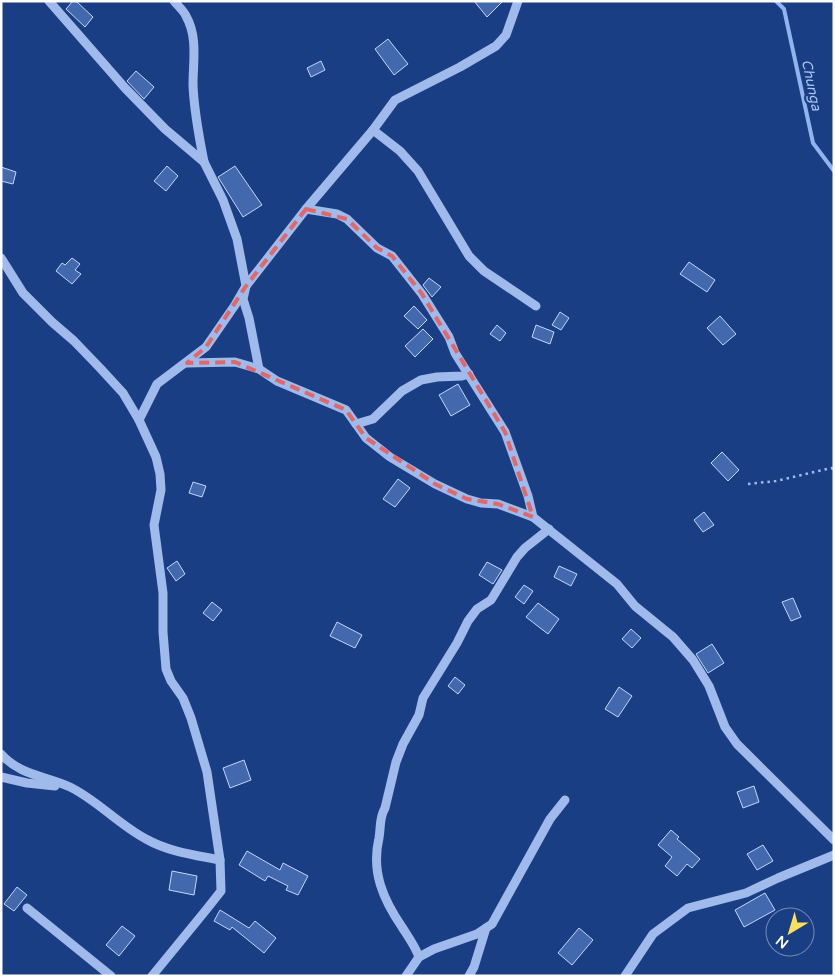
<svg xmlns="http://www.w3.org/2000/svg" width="835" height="977" font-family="'Varela Round',sans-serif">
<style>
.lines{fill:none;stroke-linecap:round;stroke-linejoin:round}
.stream{stroke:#91b3ee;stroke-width:4}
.building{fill:#4268ad;stroke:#c4d6f8}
.path{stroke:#9fbaeb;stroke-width:2.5;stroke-dasharray:2.5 4;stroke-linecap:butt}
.minor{stroke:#9fbaeb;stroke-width:9}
.marked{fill:none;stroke:#e26868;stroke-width:4;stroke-dasharray:10 6;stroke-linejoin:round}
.labels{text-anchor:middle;stroke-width:4.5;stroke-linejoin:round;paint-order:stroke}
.water-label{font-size:14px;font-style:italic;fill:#aac4f3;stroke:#1a3e83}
</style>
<rect width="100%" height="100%" fill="#1a3e83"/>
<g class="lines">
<polyline class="stream" points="776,1 784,9 813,143 834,171"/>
</g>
<g class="building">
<polygon points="73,1 76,1 93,17 85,27 66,9"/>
<polygon points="474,1 503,1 487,17"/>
<polygon points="388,39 408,64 394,75 375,49"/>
<polygon points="321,61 325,70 311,77 307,68"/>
<polygon points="136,71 154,87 144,99 127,81"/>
<polygon points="167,166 178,176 166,191 154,181"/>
<polygon points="235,166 262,205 243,217 218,177"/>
<polygon points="1,167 16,172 13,184 1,181"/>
<polygon points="72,258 80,264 75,270 81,274 72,284 56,271 62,263 65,265"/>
<polygon points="689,262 715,280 707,292 680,274"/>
<polygon points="429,278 441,287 432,297 423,285"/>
<polygon points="414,306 427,320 418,329 404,316"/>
<polygon points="560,312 569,318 561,330 552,325"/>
<polygon points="720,316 736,334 723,345 707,328"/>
<polygon points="497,325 506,333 500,341 490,334"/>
<polygon points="536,325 554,332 550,344 532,337"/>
<polygon points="423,329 433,339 415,357 405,346"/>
<polygon points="458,384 470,405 451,416 439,395"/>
<polygon points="722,452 739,470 728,481 711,463"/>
<polygon points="398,479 410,488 395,507 383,499"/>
<polygon points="193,482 206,486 202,497 189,493"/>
<polygon points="704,512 714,525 703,532 694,520"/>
<polygon points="177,561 185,574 176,581 167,568"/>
<polygon points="487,562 502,570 493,584 479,575"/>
<polygon points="559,566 577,574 571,586 554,577"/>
<polygon points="524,585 533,591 524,604 515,597"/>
<polygon points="793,598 801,617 791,621 782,602"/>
<polygon points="212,602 222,610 213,621 203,613"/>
<polygon points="538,603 559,619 548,634 526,617"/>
<polygon points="337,622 362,635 355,648 330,636"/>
<polygon points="631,629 641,638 632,648 622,639"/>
<polygon points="712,644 724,663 708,673 696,654"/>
<polygon points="455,677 465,685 458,694 448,686"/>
<polygon points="619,687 632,696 618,717 605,709"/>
<polygon points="244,760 251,780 230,788 223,768"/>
<polygon points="754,786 759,802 743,808 737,792"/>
<polygon points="671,830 679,837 677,839 700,859 692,868 687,864 677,876 665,866 672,857 658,845"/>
<polygon points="763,845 773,861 757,870 747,854"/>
<polygon points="247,851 280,870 283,863 308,876 298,895 286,890 288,886 268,876 265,881 239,865"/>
<polygon points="172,871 197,876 194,895 169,890"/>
<polygon points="17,887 27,895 14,911 4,904"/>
<polygon points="765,893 775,910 744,927 735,910"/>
<polygon points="220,910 249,928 255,921 276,938 264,953 232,927 230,930 214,921"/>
<polygon points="122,926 135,936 119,956 106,945"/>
<polygon points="579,928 593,940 572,965 558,953"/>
</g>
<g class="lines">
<polyline class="path" points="748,484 776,481 831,468 834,469"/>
<g class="minor">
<polyline points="49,1 125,88 165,129 204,162 223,200 237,239 246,286 243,299 249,318 259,369"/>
<path d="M174,1C178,6 184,11 186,16C198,37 193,62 193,85C194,110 199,137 204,162"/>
<polyline points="373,130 400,151 418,171 469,256 484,271 536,306"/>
<polyline points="306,209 337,214 347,219 377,248 392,256 422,294 449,337 455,353 505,432 528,496 533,517"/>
<polyline points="1,258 23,293 52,322 74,341 100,368 123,393 139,420"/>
<polyline points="187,363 235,362 259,369 277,381 346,410 366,438 390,457 435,484 467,499 481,503 498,504 533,517 617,584 635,606 673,637 693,660 709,686 725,727 737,744 834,840"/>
<polyline points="356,424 373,419 402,391 421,380 437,377 462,376 469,374"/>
<path d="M1,754C21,776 44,775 70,787C97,800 119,825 146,839C169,852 195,855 220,860"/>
<polyline points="1,777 27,783 55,786"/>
<polyline points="27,908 111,976"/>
<path d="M419,957C415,946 409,938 402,927C383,899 371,872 379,838C381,827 379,818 385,808L396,762L403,744L419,715L423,698L457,643L468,621L477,609L491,600L517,557L525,548L549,529"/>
<polyline points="152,976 206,910 221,891 220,860 207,772 191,718 183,698 171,681 166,669 163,632 163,593 154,525 161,490 160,474 156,457 139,420 157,384 206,347 235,305 246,286 306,209 373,130 395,100 460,67 496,46 506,35 518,1"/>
<polyline points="406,976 419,957 434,949 477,934 492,924 550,819 565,800"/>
<polyline points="469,976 474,967 486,928"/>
<polyline points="625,976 653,934 688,908 746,893 778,878 834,855"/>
</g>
</g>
<path class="marked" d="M306,209L347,219L377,248L392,256L422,294L505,432L533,517L498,504L467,499L435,484L366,438L346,410L235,362L187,363L206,347L246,286Z"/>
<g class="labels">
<g class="water-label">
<text transform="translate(812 85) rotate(78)" y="5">Chunga</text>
</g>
</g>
<rect width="835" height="977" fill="none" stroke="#ffffff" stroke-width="5"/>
<g transform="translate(790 932) rotate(218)"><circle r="24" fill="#1a3e83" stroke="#768bb5"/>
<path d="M0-4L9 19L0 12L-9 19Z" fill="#fede5a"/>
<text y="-8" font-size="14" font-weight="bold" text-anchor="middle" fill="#ffffff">N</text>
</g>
</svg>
